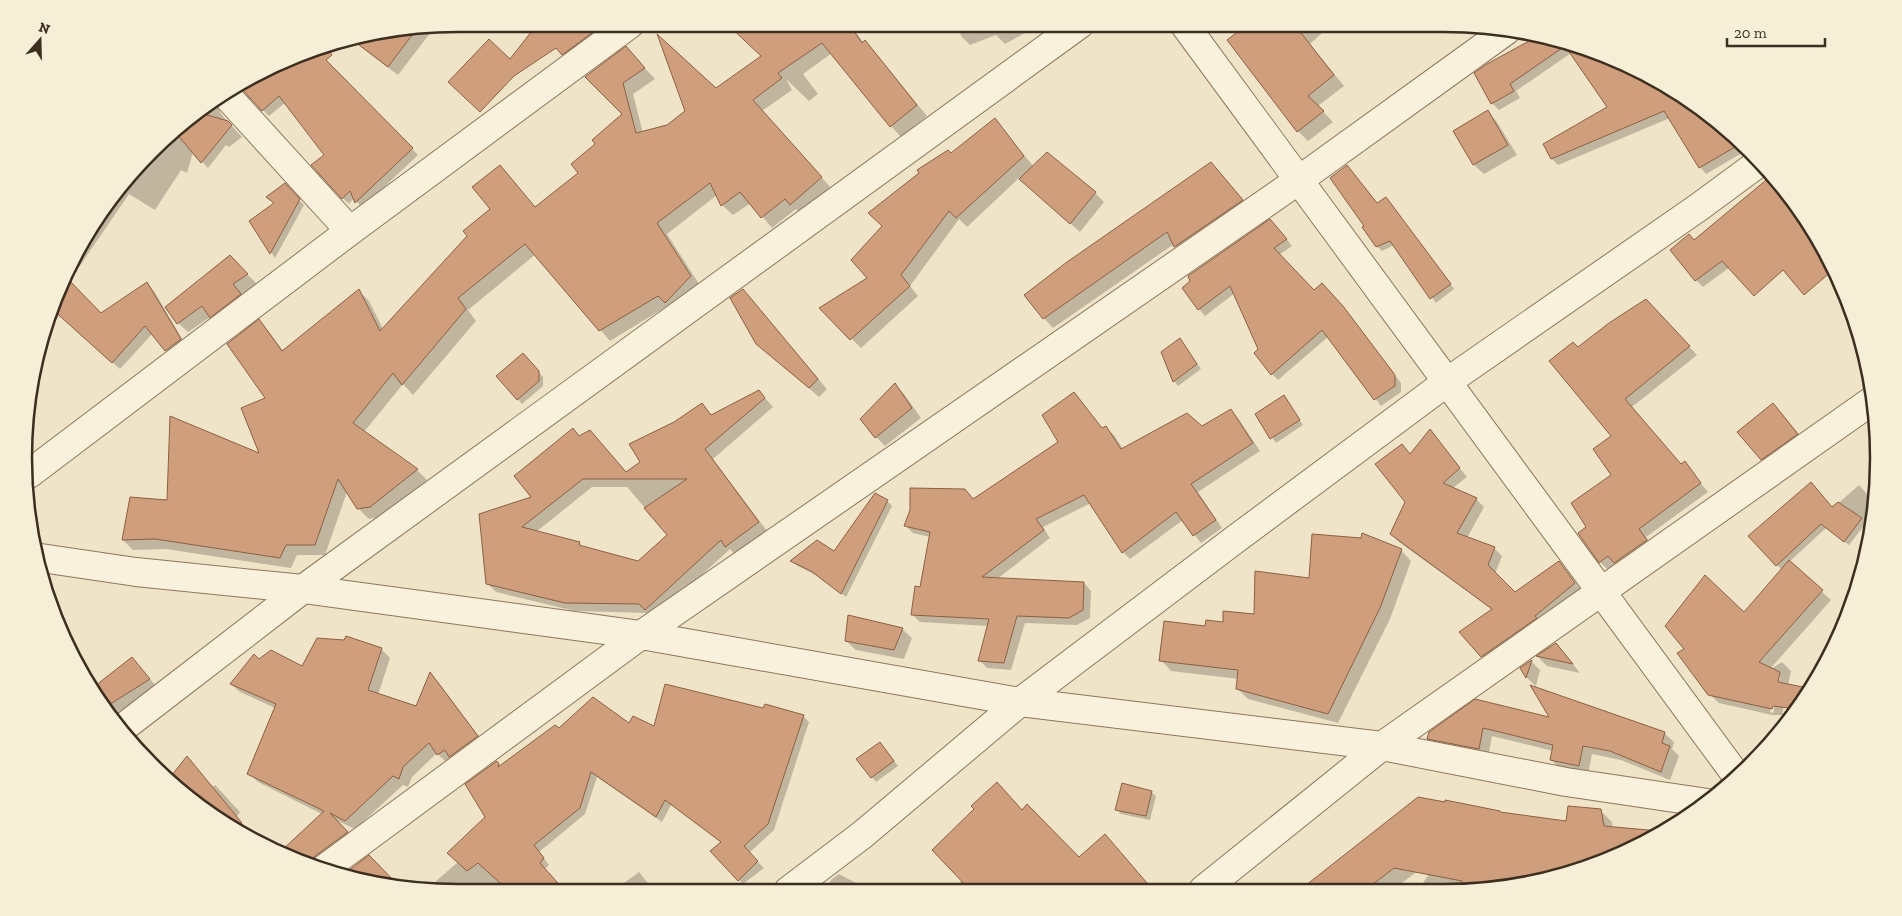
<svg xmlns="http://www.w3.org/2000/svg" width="1902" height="916" font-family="'Zilla Slab',serif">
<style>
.shadow{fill:#0003;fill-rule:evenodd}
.building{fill:#cf9f7d;stroke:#8d5f41;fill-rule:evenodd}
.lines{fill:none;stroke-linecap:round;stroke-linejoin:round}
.minor-casing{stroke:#8d765c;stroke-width:30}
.minor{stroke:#faf1dc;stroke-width:28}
.rim{fill:none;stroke:#3d2e20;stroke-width:2.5}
</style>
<rect width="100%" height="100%" fill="#f0e4c8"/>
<g class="shadow">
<polygon points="463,24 457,30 451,25 458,24"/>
<polygon points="556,24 611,24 572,62 546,36"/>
<polygon points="729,24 767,24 779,40 802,24 860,24 861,25 854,30 864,43 865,42 875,53 927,116 901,137 891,126 832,53 803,74 818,94 809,101 786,79 792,90 762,111 832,189 802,215 796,209 772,228 751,203 733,215 722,205 717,195 667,234 701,287 677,313 669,305 610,341 536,254 468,310 476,321 413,395 403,384 364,432 417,470 427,480 381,517 369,519 358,508 347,492 325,555 297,555 291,568 166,549 133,550 123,540 169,502 261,456 266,399 259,321 269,332 284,352 359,291 369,301 383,329 492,209 500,167 536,208 580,173 597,144 624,114 587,77 626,48 655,79 633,94 643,133 667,126 763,56"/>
<polygon points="955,24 1041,24 1005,44 996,35 970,45 962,37"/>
<polygon points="1250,24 1332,24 1310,44 1344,86 1318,106 1333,122 1308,141 1298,131 1229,41"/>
<polygon points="1396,24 1417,24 1404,31"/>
<polygon points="434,28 398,75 353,41"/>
<polygon points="1541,36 1610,57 1685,97 1696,106 1707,123 1713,119 1749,149 1706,174 1700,167 1670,118 1558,165 1552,159 1609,107 1571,53 1516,91 1520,98 1499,110 1492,103"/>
<polygon points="296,59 324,60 418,155 362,208 354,198 349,204 343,198 326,155 286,102 269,116 241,88"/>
<polygon points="218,101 218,107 221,114 242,137 229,147 226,145 208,168 193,152 187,173 181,170 155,210 129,194 62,292 58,289 97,217 193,114"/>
<polygon points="1488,112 1497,122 1517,155 1484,174 1474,165 1455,131"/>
<polygon points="995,120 1034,167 1095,193 1104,202 1080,232 1019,178 967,227 959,219 910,286 918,296 861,348 821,308 869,278 951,155"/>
<polygon points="1221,174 1251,210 1185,256 1174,244 1053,328 1044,318"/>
<polygon points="1772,176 1805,217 1811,229 1755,294 1730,267 1703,287 1696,280 1695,241"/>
<polygon points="285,185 304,205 275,258 251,222 275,204"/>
<polygon points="1386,198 1454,289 1436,303 1394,245 1382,251 1377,246 1366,226 1378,205"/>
<polygon points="1277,227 1292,246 1279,255 1314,291 1328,292 1349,314 1401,383 1401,392 1381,406 1329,336 1278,380 1272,374 1259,349 1235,293 1205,316 1199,309"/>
<polygon points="230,257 257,284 242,294 249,304 220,326 210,317 188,332 178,323"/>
<polygon points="147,284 154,291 187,347 173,358 153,333 120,369 84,337 101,315"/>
<polygon points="743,290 827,389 819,397 757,344"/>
<polygon points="1653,308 1697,355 1632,407 1681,465 1684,463 1708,492 1646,537 1654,548 1623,570 1616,563 1608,570 1600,562 1588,527 1613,475 1613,436 1578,348"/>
<polygon points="1180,340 1201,369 1178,386 1174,381"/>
<polygon points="528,359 543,377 543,386 522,404 518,399"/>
<polygon points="895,385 904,394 921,418 885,446 876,437"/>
<path d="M759,391L773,407L713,459L767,531L735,555L730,549L655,618L650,613L575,611L496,592L487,583L533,498L579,437L599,441L627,473L642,463L675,423L702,405L712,415ZM592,487H627L669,536L639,562L584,548L579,543L536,532Z"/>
<polygon points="1284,397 1303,425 1276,443 1256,415"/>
<polygon points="1231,411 1238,418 1260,451 1198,492 1222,528 1201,543 1183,520 1130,559 1123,552 1091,503 1043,527 1050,538 997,579 1084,583 1091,591 1090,618 1077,625 1025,623 1011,670 987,668 979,660 988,626 920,622 913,615 920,588 930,537 913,533 906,526 965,490 974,500 1106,428 1114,435 1123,449 1202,428"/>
<polygon points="1781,413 1805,442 1769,467 1762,459"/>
<polygon points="1430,431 1467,477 1453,488 1476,499 1484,507 1467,538 1494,548 1502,556 1495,574 1515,594 1559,563 1582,591 1489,664 1482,656 1493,610 1399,542 1391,534 1406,502 1411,455"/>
<path d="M1859,485L1874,502L1873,514L1849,545L1826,528L1789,562L1831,600L1770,669L1782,662L1791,671L1782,715H1772L1719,703L1709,694L1744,613L1782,570L1750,536L1833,508ZM1778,677H1780L1773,713L1770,712Z"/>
<polygon points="887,501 892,506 846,597 817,576 796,565 792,561 834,552"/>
<polygon points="1401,550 1411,561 1390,619 1338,723 1248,699 1237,688 1239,679 1171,671 1161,660 1206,627 1255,615 1310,580"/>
<polygon points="902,629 912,638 904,659 856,650 846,641"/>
<polygon points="1556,644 1565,654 1580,673 1547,666 1538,657"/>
<polygon points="381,649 390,658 378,695 417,708 430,674 439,683 486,746 447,763 437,753 412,777 408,787 403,785 355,829 334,819 355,842 321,868 292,859 281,852 322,814 258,782 249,773 275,708 240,692 231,684 259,660 302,667"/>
<polygon points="132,659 157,687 110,717 93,689"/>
<polygon points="1531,661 1540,670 1536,686 1527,678 1522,668"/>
<polygon points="764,710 803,716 809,722 774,830 749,853 764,868 743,884 737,878 722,843 671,805 662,822 597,777 585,814 539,852 549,865 545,869 565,892 525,892 511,879 503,892 458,892 427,889 458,862 487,818 496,763 500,767 559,730 630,725 654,727"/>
<polygon points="1552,719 1664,733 1674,742 1672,749 1679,756 1670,780 1621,760 1592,754 1588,775 1561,769 1551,760 1553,751 1492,736 1488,758 1438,748 1428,738 1430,733"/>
<polygon points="884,748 898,766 876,782 858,759"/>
<polygon points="187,758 213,787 215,785 240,812 233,822 169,781"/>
<polygon points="1151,792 1156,796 1150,820 1121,814 1117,810"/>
<polygon points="1600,810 1612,822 1613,828 1650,831 1653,834 1610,859 1501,888 1419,889 1444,851 1394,889 1323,889 1316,879 1501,814 1567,822"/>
<polygon points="1022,811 1079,858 1153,890 953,890"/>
<polygon points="639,872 655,892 612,892"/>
<polygon points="839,874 871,891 825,891 831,880"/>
</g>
<g class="building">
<polygon points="532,24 604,24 562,55 556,48 514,76 480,112 448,82 489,39 510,59 535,27"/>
<polygon points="727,24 849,24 862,43 865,40 917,105 890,127 822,43 778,73 782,78 753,100 822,177 790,205 785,199 761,218 740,192 721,206 710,183 657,223 691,276 665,303 658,296 599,331 525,244 458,298 466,309 402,385 393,373 353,423 418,469 370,507 357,509 338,479 315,545 286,545 280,558 155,539 122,540 130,497 167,500 170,416 259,453 241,408 265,398 227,344 259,319 282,351 359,289 380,331 467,236 463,231 490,209 472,187 500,165 535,207 578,173 571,164 595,144 592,140 622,114 585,77 626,46 645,68 623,83 636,133 667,125 685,111 657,34 716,88 761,56"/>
<polygon points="1248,24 1294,24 1334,75 1308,96 1324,111 1297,132 1227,40"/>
<polygon points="415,31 388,67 354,41 385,36"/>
<polygon points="1540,35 1610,57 1685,97 1742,143 1699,168 1664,111 1551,159 1543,144 1607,107 1565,46 1510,84 1514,91 1491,104 1474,73 1487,64"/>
<polygon points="326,46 332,55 326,60 413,148 355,203 350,191 342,199 311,165 324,155 279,96 262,111 241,88 318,47"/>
<polygon points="1488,110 1508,145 1473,165 1453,131"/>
<polygon points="197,112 228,121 232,125 201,163 176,133"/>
<polygon points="995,118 1024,156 956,218 949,211 901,275 910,286 850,340 819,308 867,278 851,260 882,226 868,213 919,173 917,170 948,150 951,153"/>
<polygon points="1047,152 1096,192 1070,224 1019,179"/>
<polygon points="1211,162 1243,200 1174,247 1167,232 1043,319 1024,295 1067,262"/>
<polygon points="1347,165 1377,203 1386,197 1451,284 1430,299 1390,241 1376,247 1362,227 1364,226 1330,178"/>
<polygon points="1771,176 1805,217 1833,270 1804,295 1783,270 1754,296 1722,261 1695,281 1670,250 1689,234 1694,240"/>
<polygon points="285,183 300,199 270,254 249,221 274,203 266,197"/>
<polygon points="1270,219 1287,239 1274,248 1314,290 1322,283 1343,306 1395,375 1395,386 1374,400 1322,330 1271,375 1254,353 1258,349 1230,286 1198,310 1182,288 1190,281 1188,276"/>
<polygon points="230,255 248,274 233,284 241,294 210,318 202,306 177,324 165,307"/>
<polygon points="65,276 101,313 147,282 181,339 165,351 145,326 112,363 52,309 57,292"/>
<polygon points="743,289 818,379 809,388 756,344 730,298"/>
<polygon points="1646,299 1690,346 1625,399 1681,464 1685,461 1701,483 1639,529 1647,540 1614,563 1608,556 1599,563 1578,533 1586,527 1571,503 1611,475 1593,449 1611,436 1549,361 1573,342 1578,347 1609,323"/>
<polygon points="1180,338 1197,364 1173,382 1161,352"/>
<polygon points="523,353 539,371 539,381 517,400 496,376"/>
<polygon points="895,383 912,408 875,438 860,419"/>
<path d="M759,390L765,398L705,449L759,522L725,547L721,540L645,610L639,604L565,603L486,584L479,514L531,497L514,476L573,428L579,436L590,430L626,472L640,462L629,444L674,422L702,403L711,415ZM583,479H687L644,508L667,535L638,561L579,545L580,542L522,527Z"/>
<polygon points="1074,392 1102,428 1106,426 1121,449 1187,413 1202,426 1231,409 1253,443 1191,484 1216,520 1193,536 1176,512 1122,553 1084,495 1036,519 1044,530 982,577 1084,582 1083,610 1069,618 1017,616 1004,663 978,661 989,619 911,615 915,586 920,587 930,532 904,526 910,510 910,488 965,489 973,499 1058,442 1042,415"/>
<polygon points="1284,395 1300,420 1270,439 1255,414"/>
<polygon points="1773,403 1798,434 1761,460 1737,432"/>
<polygon points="1430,429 1460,468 1443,483 1477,498 1457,533 1495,547 1488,565 1515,592 1559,561 1575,583 1535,616 1537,618 1481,657 1459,632 1492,609 1390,534 1405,502 1375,464 1402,444 1410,454"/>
<polygon points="1811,482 1832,507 1838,502 1862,518 1844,542 1821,524 1776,566 1748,536"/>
<polygon points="875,493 888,500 841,594 811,571 790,561 817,540 834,551"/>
<polygon points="1362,533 1402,549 1380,608 1328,714 1236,689 1238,670 1159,661 1164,621 1205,626 1206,620 1223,622 1223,611 1254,614 1255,571 1309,578 1312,534 1361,538"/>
<polygon points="1789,560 1823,590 1759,662 1780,672 1778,682 1808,688 1796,709 1773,706 1772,709 1708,695 1677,653 1684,649 1665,626 1705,575 1744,612"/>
<polygon points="848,615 903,628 894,650 845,641"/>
<polygon points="346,636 382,648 368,690 416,706 430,672 478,736 449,757 445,750 437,755 429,743 403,767 399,779 393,776 345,821 330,813 348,832 315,856 309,864 292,859 280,852 324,811 247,774 276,704 230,684 254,654 259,659 271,650 302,666 317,638 344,640"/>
<polygon points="1556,643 1573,664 1536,656"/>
<polygon points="132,657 150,679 104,708 94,691 100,682"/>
<polygon points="1532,660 1526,678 1520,668"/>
<polygon points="665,684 763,708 765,704 804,715 768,824 744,846 758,861 738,881 710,851 721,842 665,800 656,817 591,772 580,808 534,845 544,858 540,863 566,892 510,892 478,863 467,871 447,853 485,817 465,784 497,761 499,764 498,767 555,725 559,728 593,697 629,723 633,716 654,726"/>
<polygon points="1530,685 1665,732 1662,743 1670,746 1661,772 1610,751 1583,746 1579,766 1550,760 1553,745 1483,728 1479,749 1427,739 1429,732 1475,699 1549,717"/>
<polygon points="880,742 894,761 871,778 856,759"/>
<polygon points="187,756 242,823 239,826 168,780"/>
<polygon points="997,782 1022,810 1027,804 1079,857 1105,834 1153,890 970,890 932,850 974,809 971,806"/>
<polygon points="1122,783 1152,791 1146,816 1115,810"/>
<polygon points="1418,797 1445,802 1445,800 1500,811 1500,812 1566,821 1568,806 1601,809 1604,826 1659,831 1610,859 1501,888 1460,889 1462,881 1394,868 1367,889 1301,889"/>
<polygon points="369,855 400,887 373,884 343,875"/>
</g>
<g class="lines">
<defs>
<g id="minor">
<polyline points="1184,24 1736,775"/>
<polyline points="227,96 350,231"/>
<polyline points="29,474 350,231 630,24"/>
<polyline points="41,558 136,572 303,589 641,635 1020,702 1382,746 1566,782 1708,803"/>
<polyline points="120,730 303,589 1080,24"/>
<polyline points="324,869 641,635 1299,180 1507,30"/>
<polyline points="1203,890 1382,746 1873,400"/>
<polyline points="788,891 862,835 1020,702 1237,538 1447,382 1699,207 1760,162"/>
</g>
</defs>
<use href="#minor" class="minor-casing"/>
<use href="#minor" class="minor"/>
</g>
<path d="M0 0H1902V916H0ZM458 32H1444A426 426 0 0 1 1870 458V458A426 426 0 0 1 1444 884H458A426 426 0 0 1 32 458V458A426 426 0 0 1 458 32Z" fill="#f7eed8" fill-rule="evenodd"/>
<path class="rim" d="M458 32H1444A426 426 0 0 1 1870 458V458A426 426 0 0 1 1444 884H458A426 426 0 0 1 32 458V458A426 426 0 0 1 458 32Z"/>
<g transform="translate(40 40) rotate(20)" stroke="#f7eed8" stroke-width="4" paint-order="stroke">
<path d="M0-4L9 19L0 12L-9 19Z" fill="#3d2e20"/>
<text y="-8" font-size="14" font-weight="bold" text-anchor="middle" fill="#3d2e20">N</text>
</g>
<path d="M1727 38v8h98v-8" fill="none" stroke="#3d2e20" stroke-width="2.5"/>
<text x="1734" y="38" font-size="15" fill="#3d2e20" stroke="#f7eed8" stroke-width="4" paint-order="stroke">20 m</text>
</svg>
